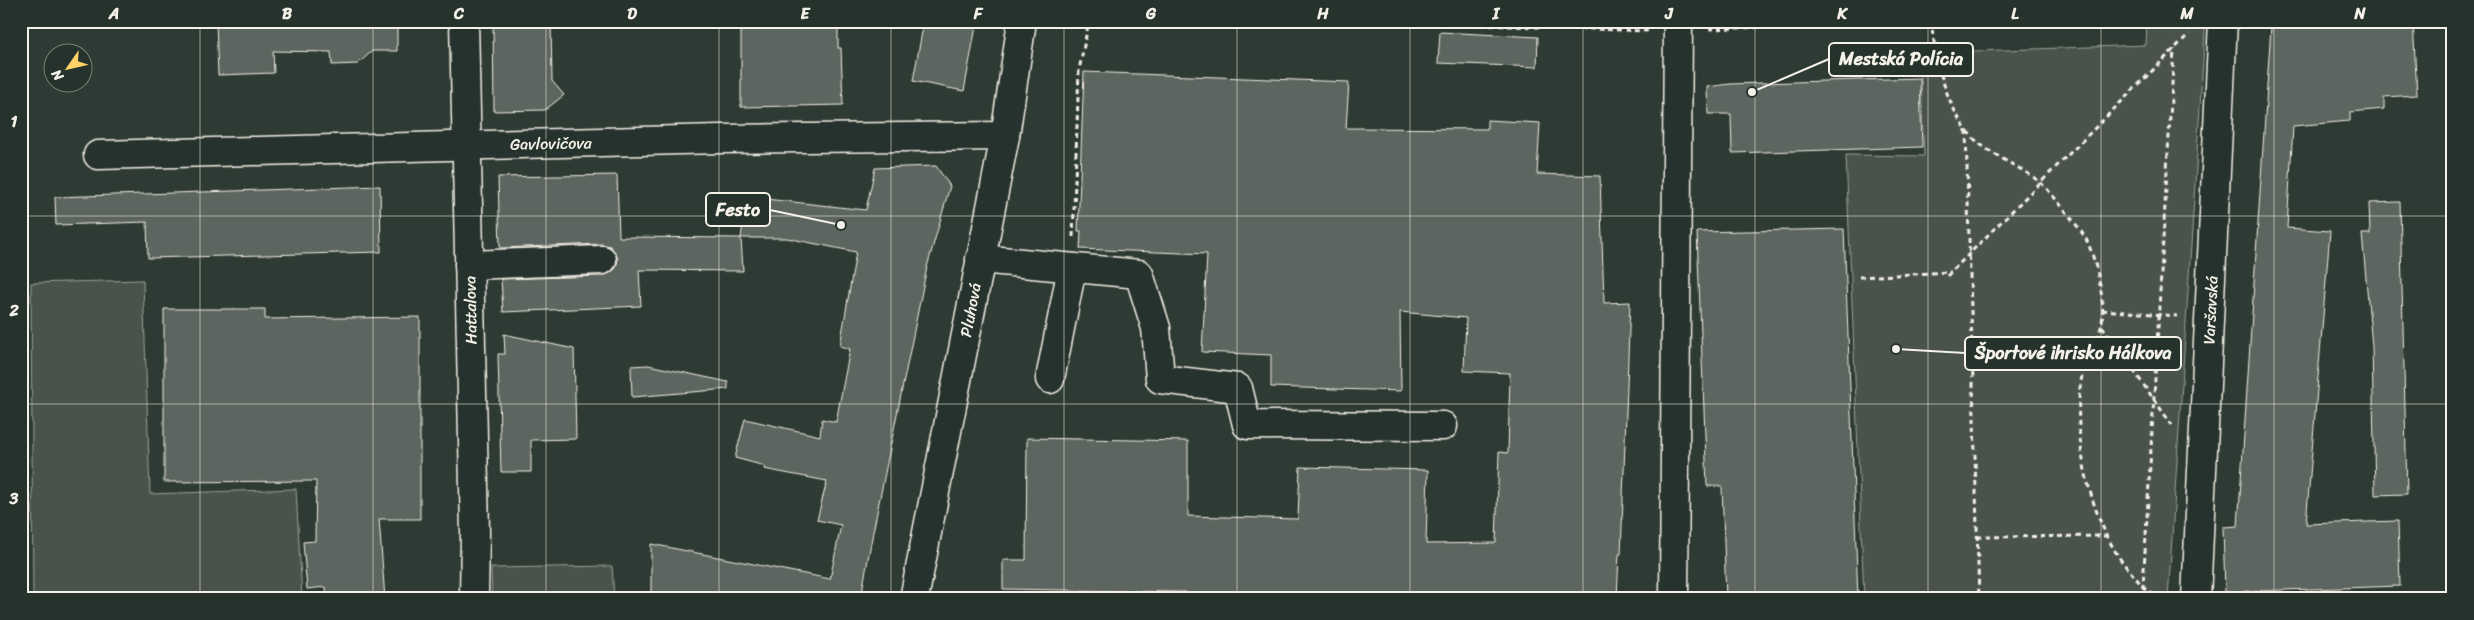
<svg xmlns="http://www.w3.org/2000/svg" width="2474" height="620" font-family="Sriracha,sans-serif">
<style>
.green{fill:#48524c;stroke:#9ea29a}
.building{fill:#5c655e;stroke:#f4f1e8}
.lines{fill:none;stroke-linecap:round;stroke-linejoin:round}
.minor-casing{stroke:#f4f1e8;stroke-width:31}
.path{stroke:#f4f1e8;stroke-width:3;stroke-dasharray:5 4;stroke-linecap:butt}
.minor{stroke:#26332d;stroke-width:28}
.grid{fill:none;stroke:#f4f1e8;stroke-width:1;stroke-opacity:0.55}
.labels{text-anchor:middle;stroke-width:4;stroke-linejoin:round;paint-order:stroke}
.street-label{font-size:16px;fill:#f4f1e8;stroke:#26332d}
.leader{fill:none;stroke:#f4f1e8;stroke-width:2}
.callout-dot{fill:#f4f1e8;stroke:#26332d;stroke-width:2}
.callout{fill:#26332d;stroke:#f4f1e8;stroke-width:2}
.callout-label{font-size:18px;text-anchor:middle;font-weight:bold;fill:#f4f1e8}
.neatline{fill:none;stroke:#f4f1e8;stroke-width:2}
.grid-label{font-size:16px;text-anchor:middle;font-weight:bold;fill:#f4f1e8}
</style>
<rect width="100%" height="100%" fill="#2e3b34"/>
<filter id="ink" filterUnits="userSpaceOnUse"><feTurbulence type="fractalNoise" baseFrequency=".02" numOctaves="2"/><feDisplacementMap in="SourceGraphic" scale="10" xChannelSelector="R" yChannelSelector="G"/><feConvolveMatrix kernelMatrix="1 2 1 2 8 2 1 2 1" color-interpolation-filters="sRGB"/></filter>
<g filter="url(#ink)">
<g class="green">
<polygon points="2147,21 2193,21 2205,30 2168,599 1864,599 1846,155 1924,156 1920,53 2146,45"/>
<polygon points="143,280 150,494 296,489 302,599 33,599 31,283"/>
<polygon points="612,566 614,598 630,599 492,599 491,568"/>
</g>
<g class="building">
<polygon points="216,21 397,21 397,51 372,51 358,64 332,65 331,52 273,51 274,73 218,75"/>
<polygon points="493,21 551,21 552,81 564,95 545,110 494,111"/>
<polygon points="741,21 838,21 838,48 841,48 843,105 741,107"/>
<polygon points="924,21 977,21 964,91 913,81"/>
<polygon points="2366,21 2413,21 2417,95 2384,97 2384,109 2350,112 2350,121 2293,126 2287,228 2330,231 2306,524 2398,521 2400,586 2225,592 2223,527 2238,526 2271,26"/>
<polygon points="1440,32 1538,37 1537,67 1438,63"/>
<polygon points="1084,72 1349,82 1346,128 1487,129 1487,120 1540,123 1537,174 1600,176 1604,303 1630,302 1621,554 1619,554 1617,599 1241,593 1241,599 1186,599 1186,592 1003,589 1003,560 1026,560 1027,438 1188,441 1188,516 1298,519 1300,467 1428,470 1426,544 1496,543 1499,452 1508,453 1510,373 1464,371 1466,318 1400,312 1401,391 1271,387 1271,355 1202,352 1207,254 1080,249 1081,231 1078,231"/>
<polygon points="1920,78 1922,147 1732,153 1731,114 1708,114 1707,87 1730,84"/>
<polygon points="936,166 950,186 927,267 873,532 863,586 862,599 651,599 651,544 830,579 841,525 817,520 827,481 764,469 765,466 735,458 745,419 820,436 822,419 836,422 850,349 840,346 856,252 787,238 741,238 747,197 866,210 875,168"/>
<polygon points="617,175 619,237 741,238 743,271 639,270 641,306 503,312 501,279 603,276 610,273 616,268 618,259 615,252 610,246 601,244 500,248 498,177"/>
<polygon points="380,186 381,252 148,258 147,222 56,225 55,197"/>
<polygon points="2400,202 2407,494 2375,495 2372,346 2362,234 2370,234 2369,203"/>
<polygon points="1844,229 1858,599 1726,599 1722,486 1707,486 1697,232"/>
<polygon points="164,309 265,309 265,319 420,317 420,519 379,519 385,599 327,599 326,587 307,589 303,542 315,541 316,481 164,482"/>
<polygon points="504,334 574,349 576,439 531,440 531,472 501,472 498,354 505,354"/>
<polygon points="648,365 728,382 728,389 632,397 631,366"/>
</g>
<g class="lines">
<defs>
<g id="minor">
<polyline points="464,21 475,532 474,599"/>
<polyline points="98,155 720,139 1005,136"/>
<polyline points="980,259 1139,274 1156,328 1160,379 1238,388 1247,425 1443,426"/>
<polyline points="469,265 602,260"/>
<polyline points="1050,379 1072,268"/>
<polyline points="914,599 1005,136 1022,21"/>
<polyline points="1674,599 1678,21"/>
<polyline points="2196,599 2223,21"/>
</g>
</defs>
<use href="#minor" class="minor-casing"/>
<g class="path">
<polyline points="1373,21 1648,31"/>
<path d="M1931,21C1936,59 1943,96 1965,128C1984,155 2017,163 2041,183C2050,191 2080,228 2086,239C2096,259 2107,305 2101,327C2097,344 2086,359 2082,376C2071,429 2088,509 2117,554C2124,566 2135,576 2143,587L2174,49"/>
<polyline points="1709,29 1923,21"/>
<polyline points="1966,130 1979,599"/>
<polyline points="1073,237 1079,70 1089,21"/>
<polyline points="1947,276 2189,34"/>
<polyline points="1859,277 1951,272"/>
<polyline points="2102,310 2177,316"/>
<polyline points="2102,326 2172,425"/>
<polyline points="1977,537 2108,536"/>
<polyline points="2143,587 2159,599"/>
</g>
<use href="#minor" class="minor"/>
</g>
</g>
<path class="grid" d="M200,21V599M373,21V599M546,21V599M719,21V599M891,21V599M1064,21V599M1237,21V599M1410,21V599M1583,21V599M1755,21V599M1928,21V599M2101,21V599M2274,21V599M21,216H2453M21,404H2453"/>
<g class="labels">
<g class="street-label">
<text transform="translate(551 143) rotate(-1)" y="6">Gavlovičova</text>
<text transform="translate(470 310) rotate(-91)" y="6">Hattalova</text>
<text transform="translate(970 310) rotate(-79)" y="6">Pluhová</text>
<text transform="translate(2210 310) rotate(-87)" y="6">Varšavská</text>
</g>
</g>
<path class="leader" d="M1752 92L1829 59M841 225L770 210M1896 349L1965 353"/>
<g class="callout-dot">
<circle cx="1752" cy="92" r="5"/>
<circle cx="841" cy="225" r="5"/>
<circle cx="1896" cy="349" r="5"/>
</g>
<g class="callout">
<rect x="1829" y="43" width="144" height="33" rx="5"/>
<rect x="706" y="193" width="64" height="33" rx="5"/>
<rect x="1965" y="337" width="216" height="33" rx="5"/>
</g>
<g class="callout-label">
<text x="1901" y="65">Mestská Polícia</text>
<text x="738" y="216">Festo</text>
<text x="2073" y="359">Športové ihrisko Hálkova</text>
</g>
<rect width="2474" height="620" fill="none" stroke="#26332d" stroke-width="55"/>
<g transform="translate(68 68) rotate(236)"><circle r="24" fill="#26332d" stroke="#787f78"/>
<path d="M0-4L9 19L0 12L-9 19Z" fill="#ffd166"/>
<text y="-8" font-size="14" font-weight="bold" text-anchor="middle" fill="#f4f1e8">N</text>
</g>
<rect x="28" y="28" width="2418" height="564" class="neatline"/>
<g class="grid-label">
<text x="114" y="19">A</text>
<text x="287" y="19">B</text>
<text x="459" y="19">C</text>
<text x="632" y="19">D</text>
<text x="805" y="19">E</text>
<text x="978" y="19">F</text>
<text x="1151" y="19">G</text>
<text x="1323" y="19">H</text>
<text x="1496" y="19">I</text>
<text x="1669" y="19">J</text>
<text x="1842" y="19">K</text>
<text x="2015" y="19">L</text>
<text x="2187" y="19">M</text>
<text x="2360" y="19">N</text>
<text x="14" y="127">1</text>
<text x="14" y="316">2</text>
<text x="14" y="504">3</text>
</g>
</svg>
